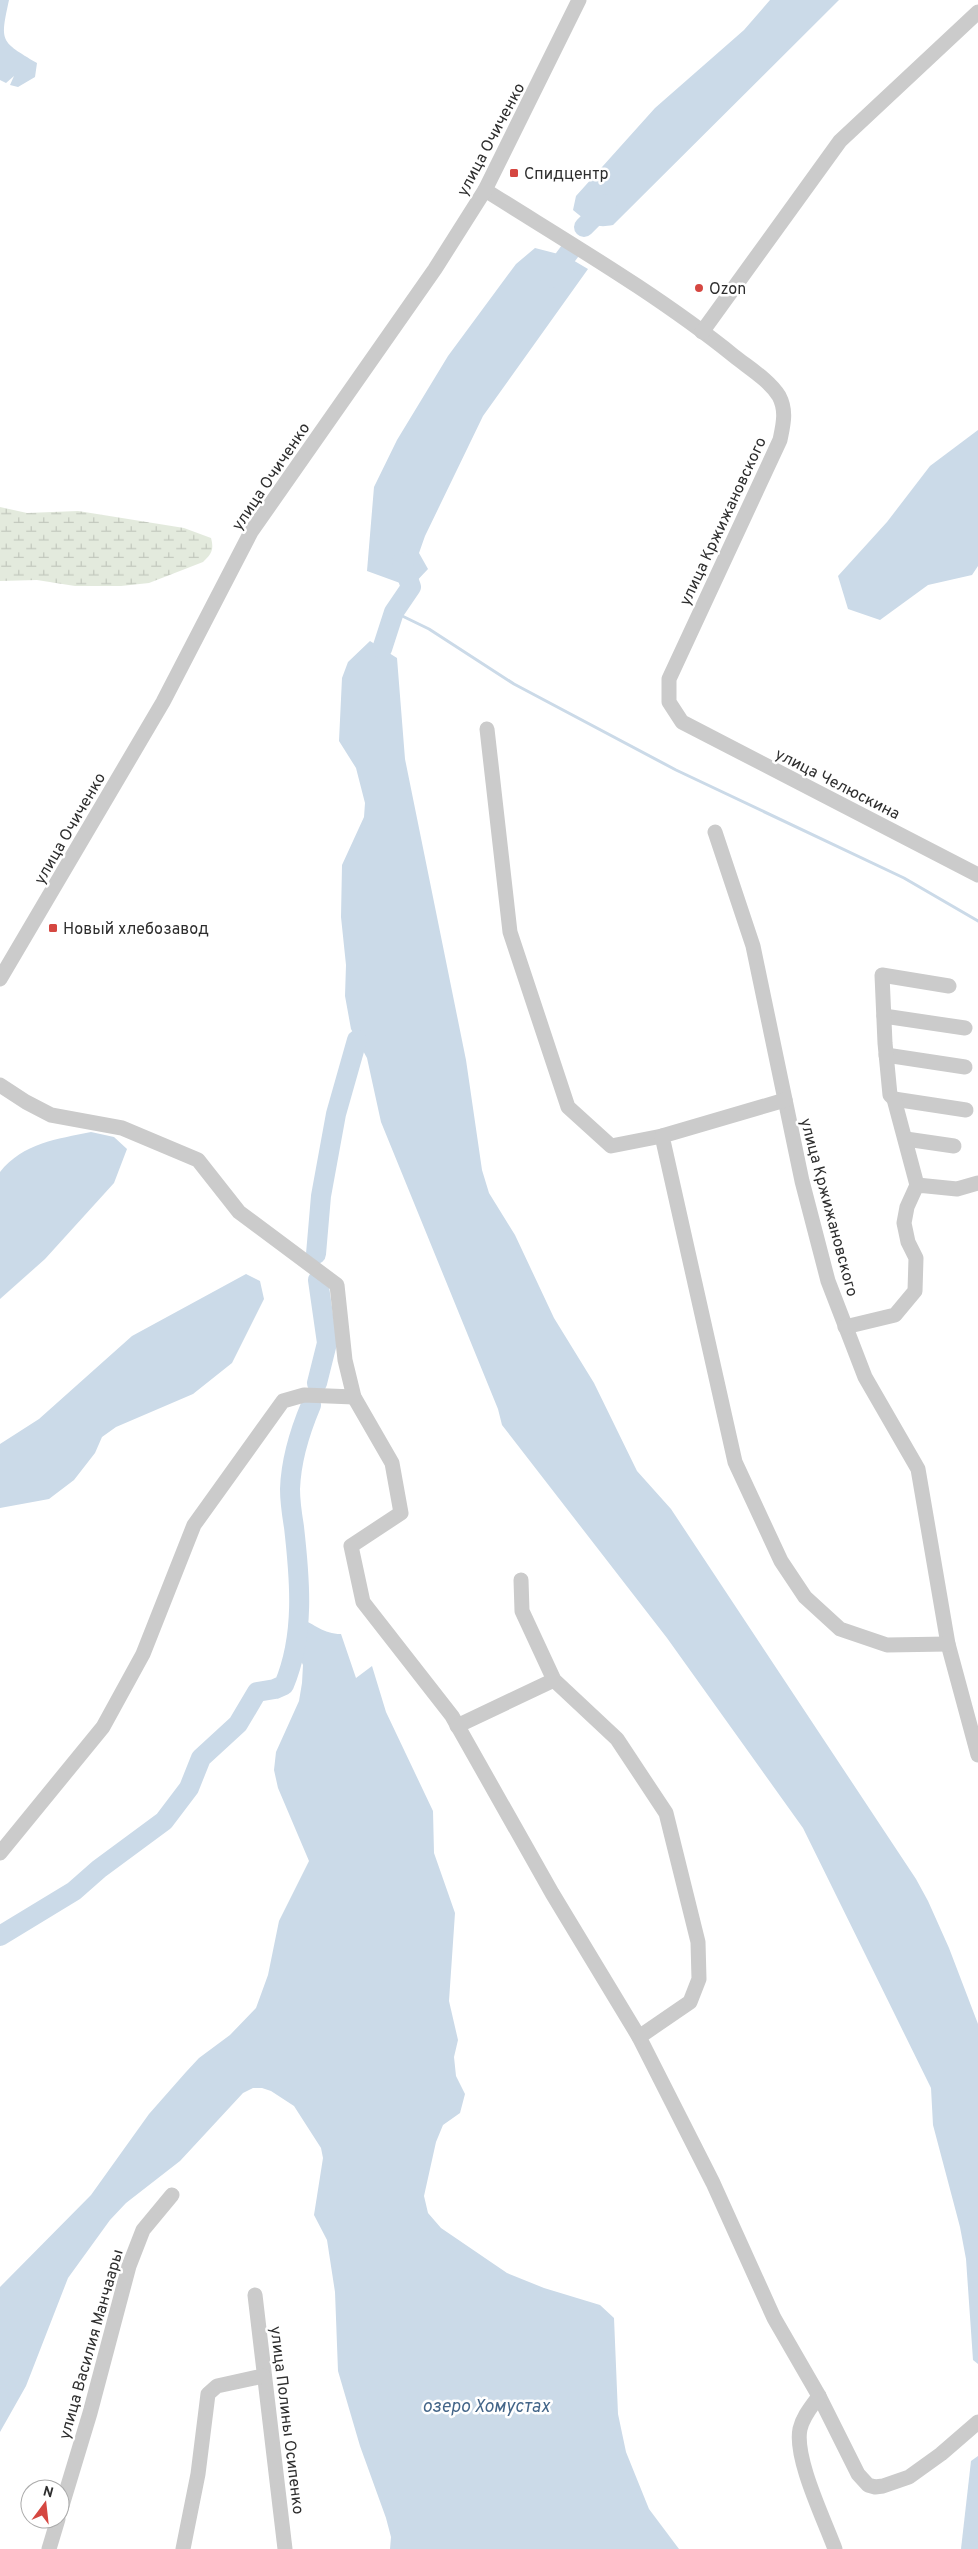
<svg xmlns="http://www.w3.org/2000/svg" width="978" height="2549" font-family="Overpass,sans-serif">
<style>
.wetland{fill:url(#wetland-marsh)}
.water{fill:#cbdae8}
.lines{fill:none;stroke-linecap:round;stroke-linejoin:round}
.stream{stroke:#cbdae8;stroke-width:3}
.river{stroke:#cbdae8;stroke-width:20}
.minor{stroke:#cbcbcb;stroke-width:15}
.poi-dot{fill:#d54741;stroke:#fff;stroke-width:2}
.labels{text-anchor:middle;stroke-width:5;stroke-linejoin:round;paint-order:stroke}
.street-label{font-size:16px;fill:#2e2e2e;stroke:#fff}
.poi-label{font-size:16px;fill:#2e2e2e;stroke:#fff;text-anchor:start}
.water-label{font-size:18px;font-style:italic;fill:#446689;stroke:#fff}
</style>
<defs>
<pattern id="wetland-marsh" width="20" height="14" patternUnits="userSpaceOnUse" patternTransform="scale(1.25)"><rect width="20" height="14" fill="#e3eadd"/><path d="M1 5h8M5 5V1M11 12h8M15 12V8" fill="none" stroke="#c3c9be"/></pattern>
</defs>
<rect width="100%" height="100%" fill="#fff"/>
<path class="wetland" d="M0,507L27,513L78,511L97,514L184,528L211,538C214,549 212,554 203,562L149,583L121,586H75L37,580L0,581Z"/>
<g class="water">
<path d="M0,0H9C0,42 0,41 37,63L35,77L18,87L10,85L14,76L6,83L0,80Z"/>
<path d="M770,0H839L613,225C593,229 588,222 573,210L576,196L655,108L744,30Z"/>
<polygon points="535,248 566,256 588,269 483,416 425,536 419,553 428,569 411,587 367,571 374,487 397,440 448,356 516,264"/>
<polygon points="978,430 978,566 972,575 928,585 880,620 848,609 838,576 887,522 930,466"/>
<polygon points="370,641 397,658 405,759 466,1060 482,1170 489,1193 515,1235 554,1318 594,1383 637,1471 671,1509 916,1879 928,1901 949,1948 978,2024 978,2364 973,2360 966,2259 960,2227 933,2125 931,2088 803,1828 667,1638 502,1425 498,1409 381,1122 367,1058 351,1029 345,996 346,965 341,917 342,865 364,817 365,803 356,768 339,741 342,678 348,662"/>
<path d="M91,1132L114,1137L127,1149L114,1183L45,1259L0,1299V1172C23,1143 57,1139 91,1132Z"/>
<polygon points="246,1274 260,1281 264,1299 232,1363 193,1394 116,1427 102,1437 95,1453 74,1480 49,1499 0,1508 0,1444 39,1419 132,1336"/>
<path d="M299,1618C315,1624 323,1634 341,1634L356,1678L372,1666L386,1712L433,1811L434,1853L455,1913L449,2001L458,2040L454,2057L456,2076L465,2094L460,2113L443,2125L436,2142L424,2196L428,2213L441,2228L507,2273L544,2288L600,2305L614,2318L618,2414L626,2452L649,2509L679,2549H390L391,2537L386,2518L360,2446L338,2371L335,2292L327,2240L314,2215L323,2158L321,2148L294,2106L271,2091L262,2088H253L243,2093L180,2161L126,2203L110,2220L68,2278L26,2386L0,2432V2287L91,2195L149,2114L186,2072L199,2058L230,2035L256,2008L268,1975L279,1921L309,1861L278,1788L274,1770L276,1752L299,1701L302,1683L303,1665L295,1649L291,1634Z"/>
<polygon points="978,2456 978,2549 961,2549 971,2461"/>
</g>
<g class="lines">
<polyline class="stream" points="394,612 429,629 514,684 676,770 904,878 978,921"/>
<g class="river">
<polyline points="584,227 607,204"/>
<polyline points="550,278 570,251"/>
<polyline points="382,649 394,612 411,587 402,562"/>
<polyline points="316,1254 321,1196 336,1114 357,1040"/>
<polyline points="317,1383 327,1343 318,1280"/>
<path d="M0,1936L74,1891L99,1869L164,1821L189,1788L201,1758L238,1724L257,1692L275,1689L284,1685C305,1635 300,1580 294,1527C292,1515 290,1502 290,1489C291,1460 300,1431 311,1405"/>
</g>
<g class="minor">
<path d="M485,190C569,243 657,294 734,356C749,368 769,380 779,396C787,411 783,425 780,440L669,679V702L682,722L978,875"/>
<polyline points="702,332 840,141 978,12"/>
<polyline points="487,729 510,932 568,1107 611,1146 662,1136"/>
<polyline points="715,832 753,946 802,1181 828,1281 865,1377 918,1469 948,1644 978,1755"/>
<polyline points="0,979 163,702 251,532 435,269 485,190 579,0"/>
<polyline points="884,1016 965,1028"/>
<polyline points="886,1055 965,1067"/>
<polyline points="0,1085 26,1102 51,1115 122,1128 198,1160 239,1212 337,1285 345,1360 354,1397 392,1463 401,1513 351,1546 363,1602 452,1716 552,1893 639,2037 713,2183 774,2318 819,2396 858,2474 868,2485 875,2487 883,2486 909,2477 941,2454 978,2422"/>
<polyline points="894,1099 966,1110"/>
<polyline points="785,1100 662,1136 735,1462 781,1561 805,1597 840,1629 887,1645 948,1644"/>
<polyline points="906,1139 954,1146"/>
<polyline points="917,1185 894,1099 890,1095 885,1043 882,975 949,986"/>
<polyline points="845,1327 895,1315 915,1291 916,1258 908,1242 904,1223 907,1207 917,1185 957,1189 978,1183"/>
<polyline points="521,1580 522,1611 554,1680 617,1739 666,1813 698,1942 699,1979 690,2002 639,2037"/>
<polyline points="457,1726 554,1680"/>
<polyline points="0,1853 103,1727 143,1654 194,1525 283,1401 304,1395 354,1397"/>
<polyline points="255,2295 285,2549"/>
<path d="M819,2396C812,2406 803,2416 800,2429C794,2458 824,2519 835,2549"/>
<polyline points="60,2512 90,2413 129,2266 143,2230 172,2195"/>
<polyline points="49,2549 58,2519"/>
<polyline points="183,2549 198,2474 208,2394 217,2386 263,2376"/>
</g>
</g>
<g class="poi-dot">
<rect x="509" y="168" width="10" height="10" rx="2.5"/>
<circle cx="699" cy="288" r="5"/>
<rect x="48" y="923" width="10" height="10" rx="2.5"/>
</g>
<g class="labels">
<g class="street-label">
<text transform="translate(490 139) rotate(-62)" y="6">улица Очиченко</text>
<text transform="translate(270 476) rotate(-56)" y="6">улица Очиченко</text>
<text transform="translate(722 521) rotate(-65)" y="6">улица Кржижановского</text>
<text transform="translate(838 783) rotate(27)" y="6">улица Челюскина</text>
<text transform="translate(69 828) rotate(-60)" y="6">улица Очиченко</text>
<text transform="translate(830 1207) rotate(75)" y="6">улица Кржижановского</text>
<text transform="translate(90 2344) rotate(-74)" y="6">улица Василия Манчаары</text>
<text transform="translate(288 2420) rotate(83)" y="6">улица Полины Осипенко</text>
</g>
<g class="poi-label">
<text x="524" y="179">Спидцентр</text>
<text x="709" y="294">Ozon</text>
<text x="63" y="934">Новый хлебозавод</text>
</g>
<g class="water-label">
<text x="486" y="2412">озеро Хомустах</text>
</g>
</g>
<g transform="translate(45 2504) rotate(15)"><circle r="24" fill="#ffffff" stroke="#ababab"/>
<path d="M0-4L9 19L0 12L-9 19Z" fill="#d54741"/>
<text y="-8" font-size="14" font-weight="bold" text-anchor="middle" fill="#2e2e2e">N</text>
</g>
</svg>
